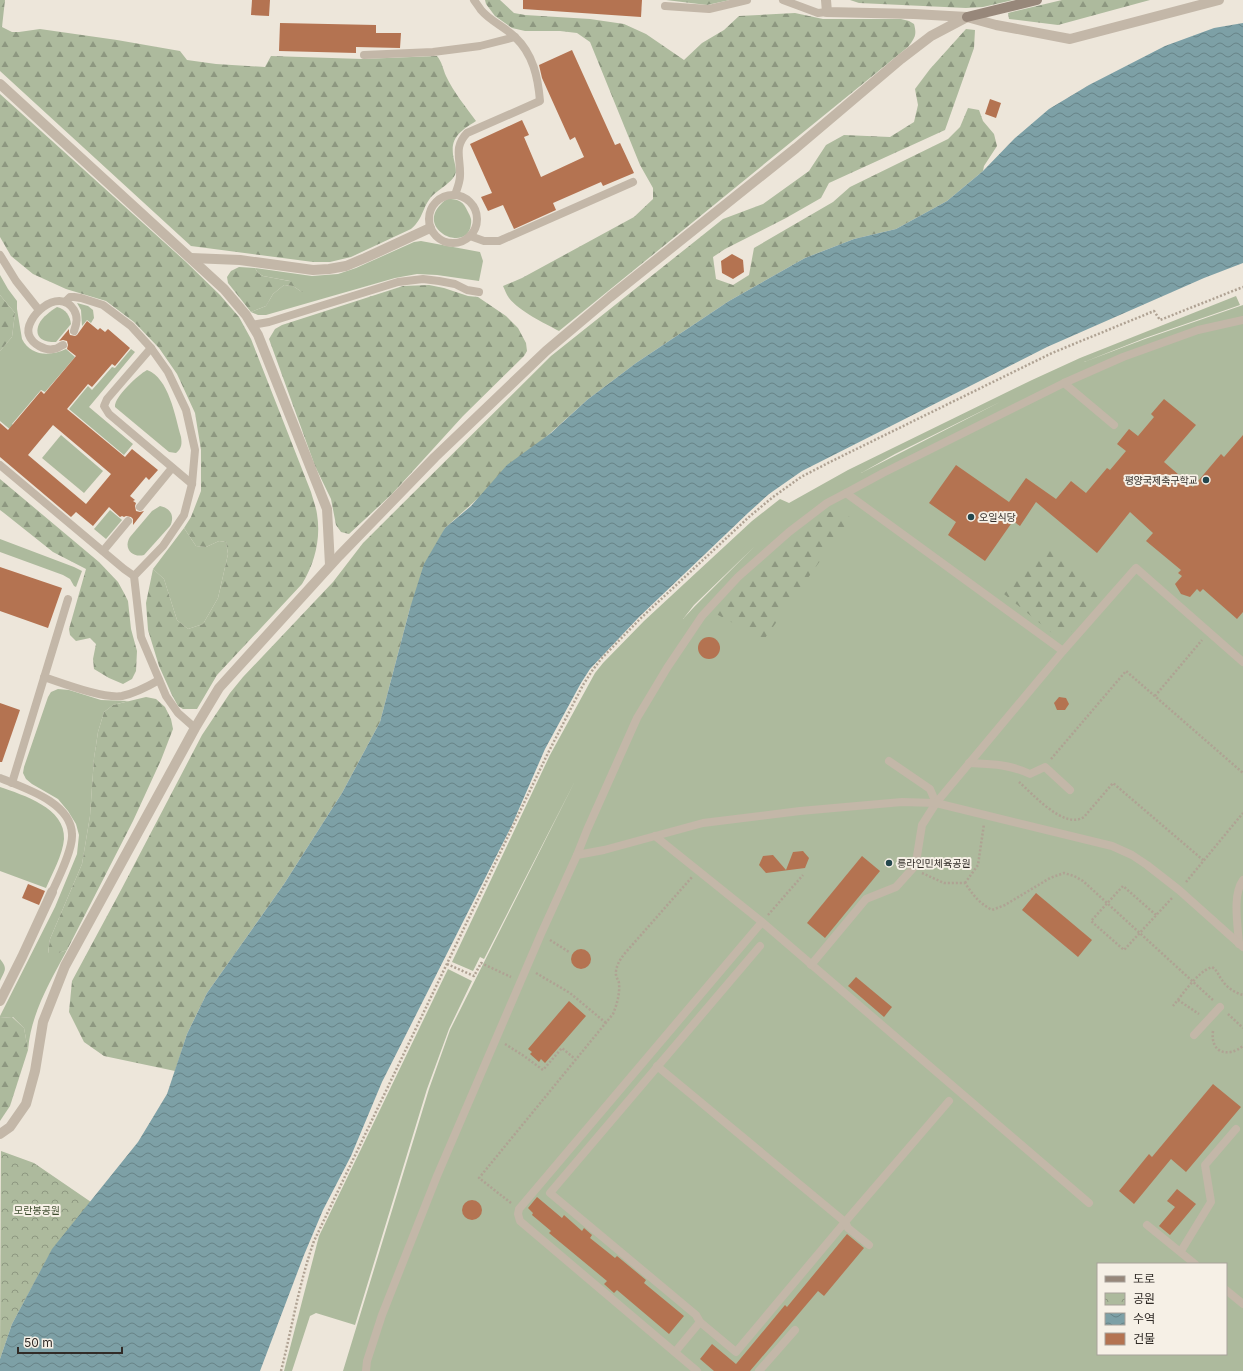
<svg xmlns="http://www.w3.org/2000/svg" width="1243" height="1371" font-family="Inter,'Noto Sans KR',sans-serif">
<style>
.grass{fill:#adba9d;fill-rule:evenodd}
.forest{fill:url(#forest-firs)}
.park{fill:url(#park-crowns)}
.water{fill:url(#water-waves)}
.building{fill:#b47351;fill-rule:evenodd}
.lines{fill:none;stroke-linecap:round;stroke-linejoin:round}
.path{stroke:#afa293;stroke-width:2.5;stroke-dasharray:2 2;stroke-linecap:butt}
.lane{stroke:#c3b7a8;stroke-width:8}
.street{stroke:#c3b7a8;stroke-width:10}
.secondary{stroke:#97877a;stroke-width:10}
.poi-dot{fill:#23464d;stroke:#f6f0e6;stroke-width:1.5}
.labels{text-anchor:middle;stroke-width:4;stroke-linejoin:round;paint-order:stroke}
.poi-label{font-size:10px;fill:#312b27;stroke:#f6f0e6;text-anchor:start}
.park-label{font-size:10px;fill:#3e4c2e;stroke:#f6f0e6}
</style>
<defs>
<pattern id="forest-firs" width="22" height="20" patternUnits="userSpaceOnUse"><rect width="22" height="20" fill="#adba9d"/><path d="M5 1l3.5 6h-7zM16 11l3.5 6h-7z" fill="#8d9780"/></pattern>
<pattern id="park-crowns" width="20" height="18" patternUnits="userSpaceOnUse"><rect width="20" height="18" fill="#adba9d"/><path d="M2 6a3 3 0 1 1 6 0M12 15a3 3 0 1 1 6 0" fill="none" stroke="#8d9780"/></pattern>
<pattern id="water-waves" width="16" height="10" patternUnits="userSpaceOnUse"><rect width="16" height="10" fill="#7da0a6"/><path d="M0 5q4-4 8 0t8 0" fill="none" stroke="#678387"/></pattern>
</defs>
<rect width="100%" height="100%" fill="#ede6da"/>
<g class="grass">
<path d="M447,199C459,199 463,201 468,212C470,216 472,219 471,224C468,256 408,227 447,199Z"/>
<polygon points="421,241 480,252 483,261 479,281 437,275 417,274 395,278 266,315 258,315 251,312 266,306 273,294 284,285 293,286 302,292 290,281 263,276 258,273 255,268 312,276 338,274 356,268 414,242"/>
<path d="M0,275L8,289L17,301V309L22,339C31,357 51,356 66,349L75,357L45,392L41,390L12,424L15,427L12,431L0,421V351L12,337L15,313L0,295Z"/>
<path d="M1236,296L1240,305L1145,338L1084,362L1145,339L1243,305V1371H343L429,1089L450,1030L575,781L484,959L480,957L473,971L452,962L550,755L595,673L603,663L644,621L752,521L780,499L789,503L848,470L1032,380L1080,358ZM1000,402L861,473L895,454ZM754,547L695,606L683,619L694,605ZM1098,1264H1226V1354H1098Z"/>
<polygon points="77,303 88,306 93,310 94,318 91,323 87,320 82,326 81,310"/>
<path d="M57,307C66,309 70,316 71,324L56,342C45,343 33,338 39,324C42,317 51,311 57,307Z"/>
<polygon points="131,349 135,352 89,407 133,444 124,455 69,409 88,386 92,390 112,367 115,368"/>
<path d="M147,370C169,378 175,416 181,437C182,444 182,448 176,453L169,452L115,407C114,397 138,375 147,370Z"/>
<polygon points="61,435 103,471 84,493 42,458"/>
<path d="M160,506C171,508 175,517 170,526L144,555C132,558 123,548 130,537L152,511Z"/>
<polygon points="110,510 122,520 106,539 94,529"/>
<polygon points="184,528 196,546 206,547 219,541 226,542 228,554 218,598 203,624 188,629 177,620 164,579 153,569"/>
<polygon points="0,539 74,567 82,571 76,587 74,586 70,579 63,575 0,552"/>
<path d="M58,689L69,690L101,700L129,701L113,705L104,712L98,732L94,758L90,816L82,864L50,939L48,953H59L67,950C50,982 31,1013 28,1050L24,1028L13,1017L0,1018V1016L55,907L77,854L79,835L76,824L68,811L58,799L32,784L26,779L23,773L24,767L48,697L51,692Z"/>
<path d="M0,787C23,795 66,808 64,839C63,854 52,874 46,888L0,871Z"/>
<path d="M0,959C8,969 5,970 0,981Z"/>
<polygon points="448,969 472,981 449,1029 427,1089 355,1325 316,1313 310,1316 292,1371 284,1371 319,1236"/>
</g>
<g class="forest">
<path d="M0,0H5L2,27L12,32H19L40,29L117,40L180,51L187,60L216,64L265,67L271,56L362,59L437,56C442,62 443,69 446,76C454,93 466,107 476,121C459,132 449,138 454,160C455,165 457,170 455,175C451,183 439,189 432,196C422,207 424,218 411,229L351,257L330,262H313L191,246L0,71Z"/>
<path d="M485,0H500L514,13L525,15L590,19L624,24L646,34L684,60L702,43L724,30L739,16L795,13L823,19H901L909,21L914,24C917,35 915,38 908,47L559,331C544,323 519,311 509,298C506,294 505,290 503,286L522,278L634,217L653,199V188L640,165L590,42L577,33L560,31H525L512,28L495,16L486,4Z"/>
<polygon points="666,0 730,0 707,5"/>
<polygon points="850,0 1013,0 983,7 966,8 859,3"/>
<polygon points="1062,0 1150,0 1058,25 1009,19 1008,13"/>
<polygon points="966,29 975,30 974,48 945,130 829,183 821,198 786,218 725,249 713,257 716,279 733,285 749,275 754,248 833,202 850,187 948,139 960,127 968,108 979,110 983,121 994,134 997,146 984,166 983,171 947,201 896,229 854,239 805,258 729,301 636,363 587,400 445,528 410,608 380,722 342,793 284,884 207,993 187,1034 175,1071 104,1056 84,1042 69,1012 72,981 121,890 202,735 230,693 243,677 333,582 363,543 551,356 723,219 763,204 809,171 826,145 844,135 890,137 914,122 918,105 915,89 930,69"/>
<path d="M0,94L185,261L220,295L239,317L251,339L311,492C313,499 316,507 317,514C321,538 315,563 302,584L217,675L197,709H183L178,706L172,695L159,666L148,630L146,603L153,569L164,579L177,620L188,629L203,624L218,598L228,554L226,542L219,541L206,547L196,546L184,528L191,517L201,491V450L195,413L177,374L159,348L134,322L106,301L66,289L33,274L11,256L0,237Z"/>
<polygon points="239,267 255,268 258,273 263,276 305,284 307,291 302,292 293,286 284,285 273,294 266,306 251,312 228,283 227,277 231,271"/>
<polygon points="429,285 444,288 468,296 478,297 506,316 518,328 526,343 527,351 524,356 463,416 392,494 349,534 341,532 336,525 331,499 315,466 269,339 275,329 282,325 403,286"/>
<polygon points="0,295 15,313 12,337 0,351"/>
<polygon points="0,479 99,562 118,582 124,593 128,601 131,629 137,651 136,671 132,679 123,684 109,678 94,669 93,659 96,644 90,638 76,641 70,635 69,629 86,569 53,552 4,513 0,510"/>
<path d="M838,509L847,511L850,519L763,641C747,629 730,622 713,612C732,590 753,571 775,552C794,536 814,516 838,509Z"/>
<polygon points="1046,544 1100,586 1103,594 1099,602 1068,635 1063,638 1058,638 1004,594"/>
<polygon points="146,697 156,699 165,707 171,719 173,729 161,760 133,821 67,950 59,953 48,954 50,939 82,864 90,816 94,758 98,732 104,712 113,705"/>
<polygon points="12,1017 24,1028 28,1050 10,1106 0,1121 0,1018"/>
</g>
<polygon class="park" points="1,1151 34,1163 91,1202 52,1250 12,1324 0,1359"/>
<polygon class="water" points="1243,23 1243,263 1204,278 1047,347 802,471 769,494 748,513 639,617 590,669 581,683 545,749 512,825 382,1082 351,1156 323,1210 304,1255 260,1371 0,1371 0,1359 12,1324 52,1249 138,1142 167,1094 187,1034 207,993 284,884 342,793 380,722 410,608 424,564 445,528 471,506 507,465 551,433 587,400 636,363 729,301 805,258 854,239 896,229 947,201 983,171 1015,138 1049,109 1089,85 1165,46 1214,28"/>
<g class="building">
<polygon points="252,0 270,0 269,16 251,15"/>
<polygon points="523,0 642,0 641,17 523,9"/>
<polygon points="280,23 376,25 376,33 401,33 400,48 356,47 356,53 279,51"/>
<polygon points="572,50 615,145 620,143 634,173 603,186 601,182 553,203 556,210 514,229 503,205 488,211 481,197 492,193 470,144 522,120 529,135 524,137 541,177 584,157 575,137 570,140 542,78 539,65"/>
<polygon points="990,99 1001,103 996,118 985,114"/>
<polygon points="732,254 743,260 744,272 733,279 722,273 721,261"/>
<path d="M87,321L98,330L100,328L105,332L108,329L130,348L115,366L112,364L92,387L88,384L67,409L125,457L132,449L158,470L149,480L146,477L130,496L135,500L133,501L136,503L135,506L136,511L140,512L144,511L133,525V519L131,517L126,516L124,517L122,516L120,517L109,507L93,526L76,512L71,517L0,457V423L8,430L41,391L44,394L76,356L67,349L68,345L67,341L63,340L59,341L69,329V332L70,335L75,336L77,335ZM53,425L111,474L86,504L28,455Z"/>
<polygon points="1164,399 1196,425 1164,462 1193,487 1221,454 1224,457 1243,435 1243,612 1237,619 1203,589 1200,592 1197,589 1190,597 1181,594 1175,584 1182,576 1178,573 1181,570 1146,541 1153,533 1130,512 1097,553 1036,502 1020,526 1013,521 985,561 948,535 956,522 929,503 956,465 1009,502 1026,478 1056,499 1071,481 1086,493 1107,468 1110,470 1126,451 1117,444 1129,429 1138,436 1154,417 1151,414"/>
<polygon points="0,567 62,588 48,628 0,611"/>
<circle cx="709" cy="648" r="11"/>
<polygon points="1059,697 1066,698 1069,704 1065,710 1057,710 1054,703"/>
<polygon points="0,703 20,710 2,762 0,762"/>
<polygon points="803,851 809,858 805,868 766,873 759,865 763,856 773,855 786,870 793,852"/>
<polygon points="862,856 880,871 825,938 807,923"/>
<polygon points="28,884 45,891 39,905 22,898"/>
<polygon points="1036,893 1092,940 1078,957 1022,910"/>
<circle cx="581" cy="959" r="10"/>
<polygon points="856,977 892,1007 884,1017 848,986"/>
<polygon points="569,1001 586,1016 545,1063 541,1059 539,1062 530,1054 532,1052 528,1049"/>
<polygon points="1213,1084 1241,1107 1186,1172 1171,1159 1134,1204 1119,1191 1149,1154 1152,1157"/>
<polygon points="1177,1189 1196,1204 1170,1235 1159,1226 1175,1207 1167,1201"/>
<polygon points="537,1197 562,1218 564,1215 582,1231 584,1228 592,1235 590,1238 615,1258 617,1256 646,1280 644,1283 684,1316 669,1334 617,1290 614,1293 604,1284 607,1281 549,1233 551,1231 532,1215 533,1213 528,1208"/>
<circle cx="472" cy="1210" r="10"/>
<polygon points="847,1234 864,1248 824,1296 818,1291 750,1371 714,1371 700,1359 712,1344 736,1364 785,1305 787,1307"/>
</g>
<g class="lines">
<g class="path">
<polyline points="1155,696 1202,640"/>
<polyline points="1051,759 1126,671 1243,773"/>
<path d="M1019,782C1033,794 1064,830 1084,817L1113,783L1203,860"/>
<path d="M922,873L944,883H965C973,895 979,903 992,910L1005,905L1050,878L1064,873L1074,876L1083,881L1214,1001"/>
<polyline points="1186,882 1243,813"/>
<polyline points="965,883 978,865 984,824"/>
<polyline points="768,915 803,875"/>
<polyline points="1156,915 1123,886 1091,921 1124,950 1172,898"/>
<polyline points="550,940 569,952"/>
<polyline points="447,964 474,976 481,963 511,977"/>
<polyline points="536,973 570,993 606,1023"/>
<polyline points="1178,1000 1199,1014"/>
<path d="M1173,1006C1183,994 1197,972 1212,967C1218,971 1218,975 1222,980C1226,987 1235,993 1243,995"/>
<polyline points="1228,1014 1243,1028"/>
<path d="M1213,1031C1210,1053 1228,1058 1243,1046"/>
<polyline points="505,1044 524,1056 543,1070 562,1048 575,1059"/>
<path d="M511,1203L479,1178L613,1014C617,1004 620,994 619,983C618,979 615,976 616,971C617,964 621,958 626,952L692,877"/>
<path d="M281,1371C292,1328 299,1283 314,1241L547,755L583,685L592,671L601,659L641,618L750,516L773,497L801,477L832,461L1052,353L1154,311L1160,320L1243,287"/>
</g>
<g class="lane">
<polyline points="783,0 818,13 827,12"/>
<polyline points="665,6 709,9 747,0"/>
<polyline points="364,55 433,52 480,46 515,37"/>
<circle cx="453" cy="219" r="24"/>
<path d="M455,195C457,189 460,182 460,176C461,158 453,148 467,133L540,101C538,77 533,54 515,37C505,27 490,21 481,10C479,7 476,3 474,0"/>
<polyline points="470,236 484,241 499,241 633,182"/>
<polyline points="0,255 16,281 39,310"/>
<polyline points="65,302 70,297 74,297 81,298 103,305 131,326 151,348 168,372 186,410 195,450 192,484 184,515 163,546 134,576"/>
<polyline points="252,325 269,322 398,282 423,279 439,281 455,284 467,290 479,292"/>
<path d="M63,345C60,346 57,349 54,349C45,351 32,344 29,335C23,319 58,285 74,310C78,317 77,323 74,331"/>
<polyline points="151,348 107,399 104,406 109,414 192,484"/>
<polyline points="1064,383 1114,425"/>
<polyline points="0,465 124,569 134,576 141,637 166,696 178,713 195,728"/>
<polyline points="846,493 1063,651"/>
<polyline points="140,507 172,468"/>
<polyline points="103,551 128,521"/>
<path d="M44,677C62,683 104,699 122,696C136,693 147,687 159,680"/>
<polyline points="889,761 930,789 936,803"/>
<path d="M969,763C991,764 1009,764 1030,774L1045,767L1070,790"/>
<path d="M0,778C24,788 71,802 72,834C73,849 59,877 52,892"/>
<polyline points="12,783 68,599"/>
<polyline points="655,836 762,922 1089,1203"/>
<polyline points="577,855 587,830 637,718 667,668 702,616 738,577 789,532 827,503 846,493 883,473 1064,383 1123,357 1198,330 1243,320"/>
<path d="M1239,944C1238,926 1232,895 1243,880"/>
<polyline points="760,946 550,1193 696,1315 700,1322 736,1352 845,1222 949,1101"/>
<polyline points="811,965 866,899 896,887 914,867 917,856 922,825 936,803 1063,651 1136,568 1243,662"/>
<polyline points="1194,1035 1220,1007"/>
<polyline points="657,1066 845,1222 848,1228 869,1245"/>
<polyline points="1147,1225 1195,1264"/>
<polyline points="1181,1251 1211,1202 1205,1165 1236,1129"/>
<polyline points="1226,1290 1243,1304"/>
<polyline points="675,1352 700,1322"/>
<polyline points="366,1371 367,1361 382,1315 437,1176 541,934 577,855 604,850 703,823 800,811 902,802 936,803 1112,846 1132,855 1147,865 1179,890 1243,947"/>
<polyline points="697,1371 520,1221 518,1214 519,1209 762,922"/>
<polyline points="759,1371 795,1330"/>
</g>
<g class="street">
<polyline points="826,0 827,12 914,14 967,17 996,25 1070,39 1219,0"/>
<polyline points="0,84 224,289 246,315 258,335 327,509 330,565"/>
<polyline points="191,258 240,260 313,270 329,269 346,266 365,258 430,228"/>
<polyline points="0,1001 22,957 52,892"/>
<polyline points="0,1134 10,1127 26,1104 35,1071 43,1022 65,966 195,728 219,688 339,556 435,457 546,351 610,297 796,148 901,59 931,36 967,17"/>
</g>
<polyline class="secondary" points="967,17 1037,0"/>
</g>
<g class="poi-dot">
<circle cx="1206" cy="480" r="4"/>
<circle cx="971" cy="517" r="4"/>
<circle cx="889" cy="863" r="4"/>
</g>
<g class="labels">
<g class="poi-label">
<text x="1198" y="484" text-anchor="end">평양국제축구학교</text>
<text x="979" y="521">오일식당</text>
<text x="897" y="867">릉라인민체육공원</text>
</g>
<g class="park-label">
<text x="37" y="1214">모란봉공원</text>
</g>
</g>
<rect x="1097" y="1263" width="130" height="92" fill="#f6f0e6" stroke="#a7a19a"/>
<rect x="1105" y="1276" width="20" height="6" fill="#97877a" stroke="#a7a19a"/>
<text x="1133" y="1283" font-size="12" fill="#312b27">도로</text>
<rect x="1105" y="1293" width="20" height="12" fill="url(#park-crowns)" stroke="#a7a19a"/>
<text x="1133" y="1303" font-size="12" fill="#312b27">공원</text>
<rect x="1105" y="1313" width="20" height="12" fill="url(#water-waves)" stroke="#a7a19a"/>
<text x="1133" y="1323" font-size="12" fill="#312b27">수역</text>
<rect x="1105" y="1333" width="20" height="12" fill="#b47351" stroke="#a7a19a"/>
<text x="1133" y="1343" font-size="12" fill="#312b27">건물</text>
<path d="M18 1347v6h104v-6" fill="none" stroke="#312b27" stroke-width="2"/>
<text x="24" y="1347" font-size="12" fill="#312b27" stroke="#f6f0e6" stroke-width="3" paint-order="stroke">50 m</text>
</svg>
